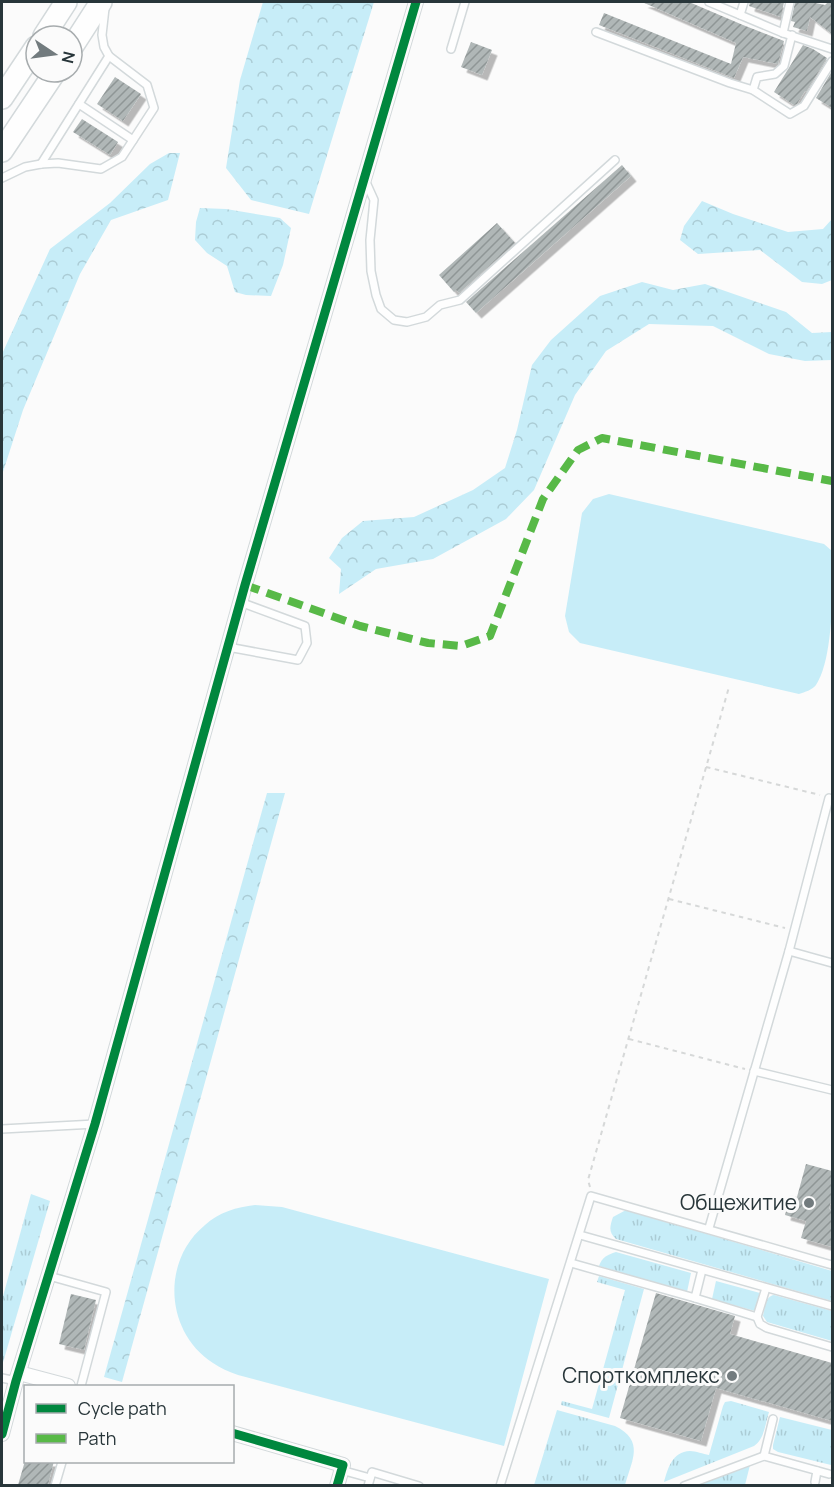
<svg xmlns="http://www.w3.org/2000/svg" width="834" height="1487" font-family="Manrope,sans-serif">
<style>
.grass{fill:url(#grass-tufts)}
.forest{fill:url(#forest-crowns)}
.garden{fill:#c7edf8}
.building{fill:url(#building-hatch);filter:url(#shadow)}
.lines{fill:none;stroke-linecap:round;stroke-linejoin:round}
.lane-casing{stroke:#d3d9db;stroke-width:10}
.street-casing{stroke:#d3d9db;stroke-width:16}
.primary-casing{stroke:#d3d9db;stroke-width:24}
.path{stroke:#d6d8d8;stroke-width:2;stroke-dasharray:4.5 4.5;stroke-linecap:butt}
.lane{stroke:#fefefe;stroke-width:7}
.street{stroke:#fefefe;stroke-width:14}
.primary{stroke:#fefefe;stroke-width:21}
.quiet{stroke:#58b947;stroke-width:8;stroke-dasharray:15 8;stroke-linecap:butt}
.cycleway-casing{stroke:#fbfbfb;stroke-width:13}
.cycleway{stroke:#00873e;stroke-width:9}
.poi-dot{fill:#727b7e;stroke:#fbfbfb;stroke-width:2}
.labels{text-anchor:middle;stroke-width:6;stroke-linejoin:round;paint-order:stroke}
.poi-label{font-size:21px;fill:#28363a;stroke:#fbfbfb;text-anchor:end}
</style>
<defs>
<pattern id="grass-tufts" width="24" height="20" patternUnits="userSpaceOnUse" patternTransform="scale(1.5)"><rect width="24" height="20" fill="#c7edf8"/><path d="M3 7l-1-3M5 7V3M7 7l1-3M15 17l-1-3M17 17v-4M19 17l1-3" fill="none" stroke="#abccd5"/></pattern>
<pattern id="forest-crowns" width="20" height="18" patternUnits="userSpaceOnUse" patternTransform="scale(1.5)"><rect width="20" height="18" fill="#c7edf8"/><path d="M2 6a3 3 0 1 1 6 0M12 15a3 3 0 1 1 6 0" fill="none" stroke="#abccd5"/></pattern>
<pattern id="building-hatch" width="6" height="6" patternUnits="userSpaceOnUse" patternTransform="scale(1.5)"><rect width="6" height="6" fill="#b0b7b7"/><path d="M-1 1l2-2M0 6l6-6M5 7l2-2" fill="none" stroke="#8f9696"/></pattern>
<filter id="shadow"><feDropShadow dx="5.5" dy="5.5" stdDeviation="0" flood-color="#0004"/></filter>
</defs>
<rect width="100%" height="100%" fill="#fbfbfb"/>
<g class="grass">
<polygon points="31,1194 50,1201 2,1366 2,1300"/>
<path d="M626,1210L832,1271V1301L616,1239C608,1232 610,1226 613,1217Z"/>
<path d="M616,1252L691,1273L687,1292L599,1266C602,1257 607,1255 616,1252Z"/>
<polygon points="599,1276 644,1289 609,1418 561,1405 562,1401 592,1409 625,1290 597,1282"/>
<polygon points="716,1281 760,1293 755,1311 712,1299"/>
<path d="M774,1295L832,1311V1341L767,1322L763,1316C765,1309 765,1296 774,1295Z"/>
<path d="M731,1401L769,1412C765,1424 765,1438 754,1446L664,1482C668,1468 672,1452 690,1451C696,1451 703,1454 709,1455L723,1406L725,1402Z"/>
<path d="M557,1410L615,1426C645,1441 632,1460 625,1485H534Z"/>
<polygon points="780,1417 832,1430 832,1458 831,1465 778,1452 773,1449 773,1445"/>
<polygon points="751,1461 745,1485 691,1485"/>
</g>
<g class="forest">
<polygon points="263,2 374,2 309,214 251,200 226,168 240,80"/>
<polygon points="169,153 180,153 168,200 111,220 80,274 23,410 2,475 2,354 50,249 110,203 150,164"/>
<polygon points="702,201 733,214 788,232 823,229 832,219 832,280 822,284 802,282 760,250 698,254 680,240 684,226"/>
<polygon points="200,208 226,209 280,218 291,228 283,265 271,296 246,295 235,292 227,266 207,253 195,240 196,222"/>
<polygon points="642,282 673,290 705,284 786,312 812,333 832,332 832,360 805,361 769,354 713,326 649,324 606,351 575,395 534,490 506,519 433,559 376,569 339,594 341,569 329,558 342,538 363,521 414,517 473,490 505,468 517,430 532,365 551,340 600,296"/>
<polygon points="267,793 285,793 122,1382 104,1377"/>
</g>
<g class="garden">
<path d="M609,494L824,544L832,551C833,585 834,658 816,685C812,690 805,692 799,694L580,643L569,632L565,616L582,513L593,499Z"/>
<path d="M255,1205L282,1207L549,1279L504,1446L238,1375C229,1372 220,1368 213,1363C165,1332 161,1261 205,1225C219,1212 237,1207 255,1205Z"/>
</g>
<g class="building">
<polygon points="642,2 689,2 743,25 784,41 778,64 743,57 734,78 599,25 604,13 731,64 736,43"/>
<polygon points="750,2 784,2 781,17 749,6"/>
<polygon points="795,2 811,2 825,5 828,2 832,2 832,34 810,17 807,31 793,27 795,22 791,21"/>
<polygon points="471,42 492,50 482,75 461,67"/>
<polygon points="803,45 813,49 827,58 806,92 805,91 797,104 794,105 774,92"/>
<polygon points="832,71 832,108 816,98"/>
<polygon points="115,77 141,94 123,121 97,104"/>
<polygon points="82,119 118,142 110,155 73,132"/>
<polygon points="622,165 631,176 476,313 466,302"/>
<polygon points="497,223 515,243 459,293 456,290 454,292 439,275"/>
<polygon points="806,1164 832,1171 832,1197 829,1209 832,1210 832,1247 801,1238 806,1221 785,1215 790,1195 797,1197"/>
<polygon points="656,1293 735,1316 730,1334 832,1363 832,1421 716,1388 701,1441 620,1418"/>
<polygon points="71,1294 96,1300 84,1350 59,1344"/>
<polygon points="25,1461 54,1461 48,1485 18,1485"/>
</g>
<g class="lines">
<defs>
<g id="lane">
<polyline points="709,2 783,33 832,49"/>
<polyline points="740,15 744,2"/>
<polyline points="596,32 730,83 753,90 790,114 804,106 832,61"/>
<polyline points="783,33 790,2"/>
<polyline points="451,49 465,2"/>
<polyline points="753,90 757,77 775,74 784,66 792,35"/>
<polyline points="79,104 133,140"/>
<polyline points="41,164 109,56"/>
<polyline points="2,178 25,167 41,164 58,163 101,169 122,157 154,108 147,85 109,56 104,47 102,35 105,8"/>
<polyline points="365,180 374,200 370,240 371,271 376,295 381,309 394,320 407,322 426,317 440,305 460,300 615,160"/>
<polyline points="228,647 298,660 307,643 305,626 240,602"/>
<polyline points="789,951 832,963"/>
<polyline points="754,1071 832,1090"/>
<polyline points="2,1129 95,1124"/>
<polyline points="709,1228 789,951 829,798"/>
<polyline points="580,1235 832,1306"/>
<polyline points="571,1263 695,1298 702,1270"/>
<polyline points="49,1276 106,1292 81,1386"/>
<polyline points="766,1288 757,1317 760,1324 767,1328 832,1347"/>
<polyline points="695,1298 757,1317"/>
<polyline points="2,1378 16,1381"/>
<polyline points="764,1456 773,1419"/>
<polyline points="341,1470 370,1478"/>
<polyline points="815,1482 817,1471"/>
<polyline points="55,1486 62,1462"/>
<polyline points="368,1486 372,1472 419,1486"/>
<polyline points="500,1486 591,1196 832,1265"/>
<polyline points="684,1486 764,1456 829,1474"/>
</g>
<g id="street">
<polyline points="19,1373 68,1386"/>
<polyline points="232,1433 343,1465 337,1486"/>
<polyline points="2,1434 16,1381 95,1124 245,585 416,2"/>
</g>
<g id="primary">
<polyline points="44,36 66,2"/>
<polyline points="72,47 101,2"/>
<polyline points="2,98 36,47"/>
<polyline points="2,151 55,72"/>
</g>
</defs>
<use href="#lane" class="lane-casing"/>
<use href="#street" class="street-casing"/>
<use href="#primary" class="primary-casing"/>
<g class="path">
<polyline points="706,767 820,795"/>
<polyline points="669,899 785,928"/>
<polyline points="629,1039 745,1069"/>
<polyline points="590,1187 588,1180 729,687"/>
</g>
<use href="#lane" class="lane"/>
<use href="#street" class="street"/>
<use href="#primary" class="primary"/>
<polyline class="quiet" points="245,585 360,626 428,643 461,646 490,636 543,499 578,450 602,438 832,481"/>
<defs>
<g id="cycleway">
<polyline points="232,1433 343,1465 337,1486"/>
<polyline points="2,1434 16,1381 95,1124 245,585 416,2"/>
</g>
</defs>
<use href="#cycleway" class="cycleway-casing"/>
<use href="#cycleway" class="cycleway"/>
</g>
<g class="poi-dot">
<circle cx="809" cy="1203" r="6"/>
<circle cx="732" cy="1376" r="6"/>
</g>
<g class="labels">
<g class="poi-label">
<text x="797" y="1210">Общежитие</text>
<text x="720" y="1383">Спорткомплекс</text>
</g>
</g>
<rect width="834" height="1487" fill="none" stroke="#28363a" stroke-width="6"/>
<rect x="24" y="1385" width="210" height="78" fill="#fbfbfb" stroke="#a7acae" stroke-width="1.5"/>
<rect x="36" y="1404" width="30" height="9" fill="#00873e" stroke="#a7acae" stroke-width="1.5"/>
<text x="78" y="1415" font-size="18" fill="#28363a">Cycle path</text>
<rect x="36" y="1434" width="30" height="9" fill="#58b947" stroke="#a7acae" stroke-width="1.5"/>
<text x="78" y="1445" font-size="18" fill="#28363a">Path</text>
<g transform="translate(54 54) rotate(103)"><circle r="28" fill="#fbfbfb" stroke="#a7acae" stroke-width="1.5"/>
<path d="M0-4.5L10 22L0 15L-10 22Z" fill="#727b7e"/>
<text y="-9" font-size="16" font-weight="bold" text-anchor="middle" fill="#28363a">N</text>
</g>
</svg>
